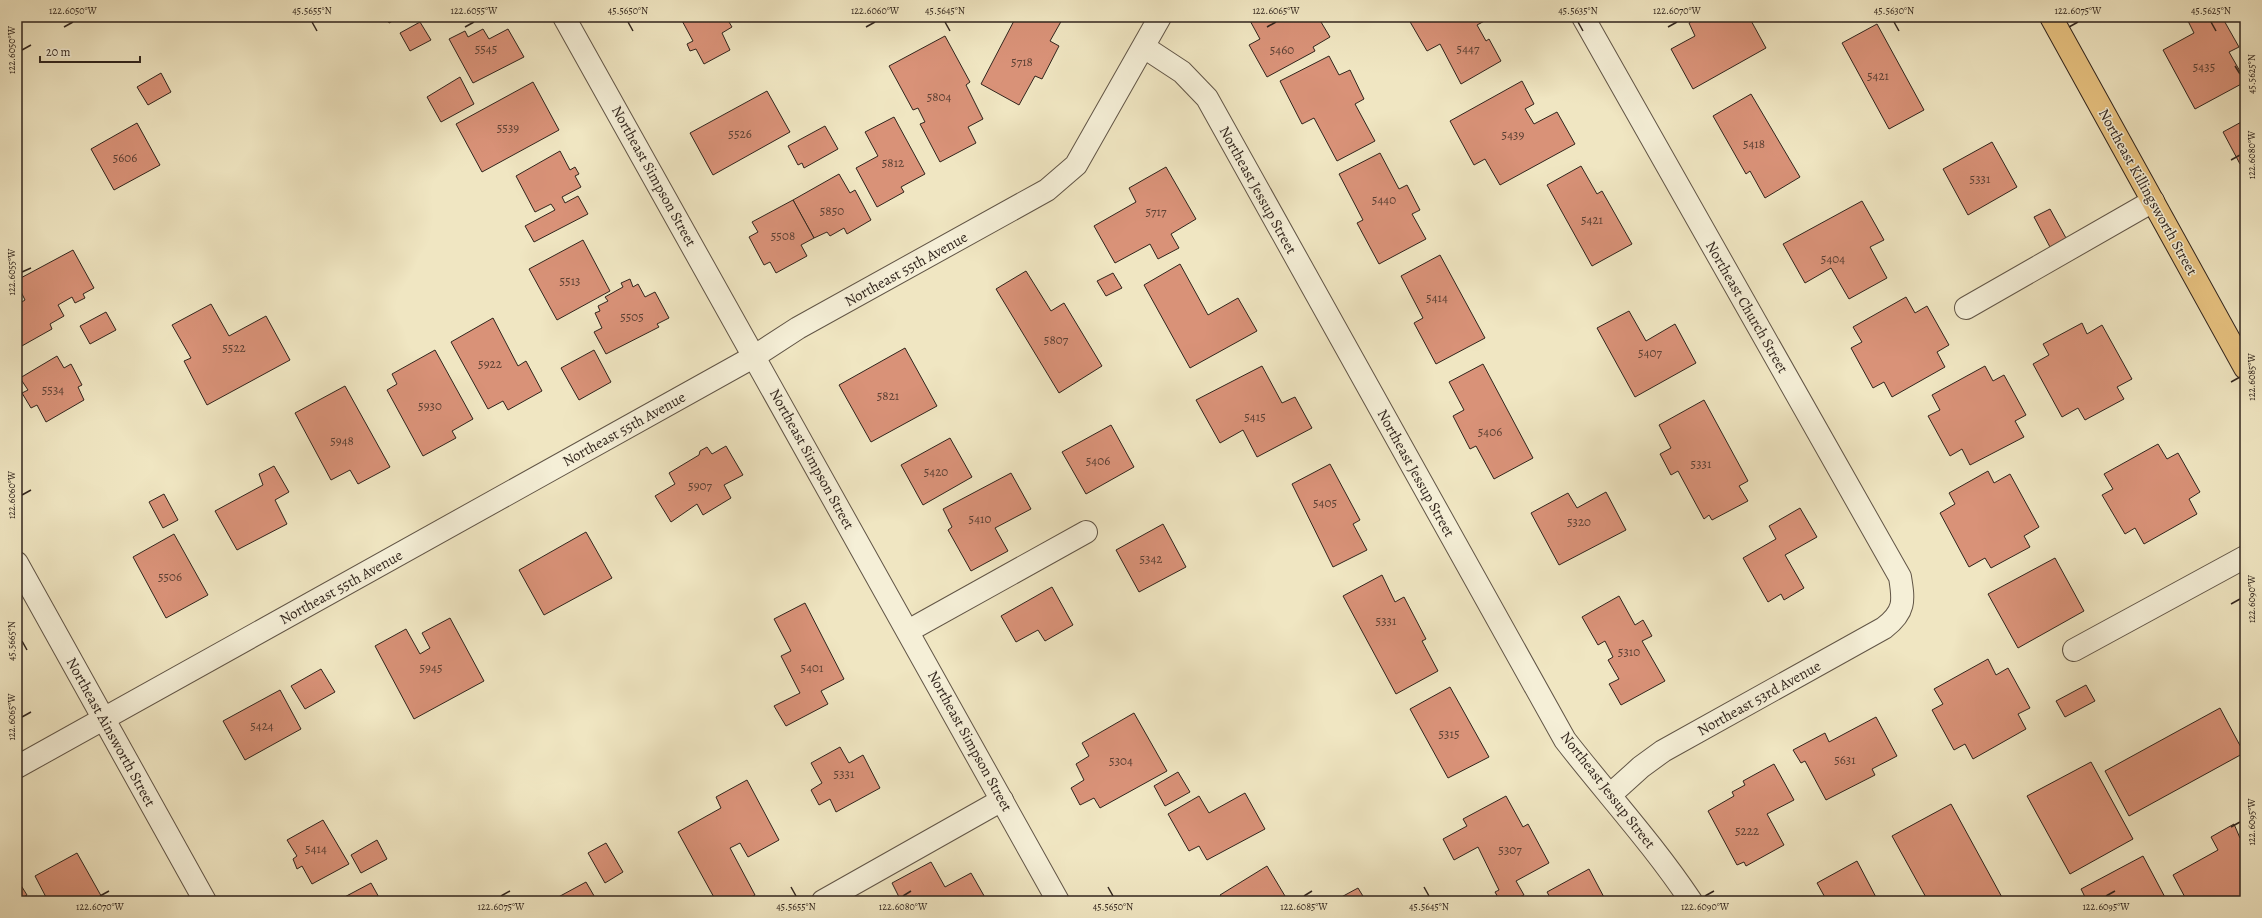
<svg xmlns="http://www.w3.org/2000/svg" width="2262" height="918" font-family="Alegreya,serif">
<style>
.building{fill:#d99278;stroke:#31251d}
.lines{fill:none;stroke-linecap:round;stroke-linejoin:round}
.minor-casing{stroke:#615546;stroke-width:24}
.major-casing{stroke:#31251d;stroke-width:24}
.minor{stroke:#f5efd7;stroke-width:22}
.major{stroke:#e8c381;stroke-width:22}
.ticks{fill:none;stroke:#31251d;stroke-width:1.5}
.labels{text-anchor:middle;stroke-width:3;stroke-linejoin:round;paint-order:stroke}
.number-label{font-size:13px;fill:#5b4034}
.street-label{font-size:15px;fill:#31251d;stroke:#f5efd7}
.neatline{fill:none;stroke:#31251d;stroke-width:1.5}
.ticks-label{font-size:10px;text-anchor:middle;fill:#31251d}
</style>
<rect width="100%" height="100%" fill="#f0e6c2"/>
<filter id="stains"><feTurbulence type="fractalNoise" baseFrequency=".005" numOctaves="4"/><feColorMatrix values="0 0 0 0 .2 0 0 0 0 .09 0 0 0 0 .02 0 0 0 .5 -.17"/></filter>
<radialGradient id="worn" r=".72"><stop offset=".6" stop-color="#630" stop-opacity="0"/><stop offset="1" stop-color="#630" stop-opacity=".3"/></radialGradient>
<g class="building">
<polygon points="386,17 400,17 389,23"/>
<polygon points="680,17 726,17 732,27 722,33 730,50 704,64 696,49 690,51 687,44 693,41"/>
<polygon points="1016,17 1063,18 1050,41 1059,46 1042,79 1035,76 1019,105 981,84"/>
<polygon points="1248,17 1318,17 1330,37 1313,47 1315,51 1267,77 1249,45 1260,39"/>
<polygon points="1415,17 1492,17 1477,25 1486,41 1489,39 1501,61 1461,84 1440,44 1427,51 1409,20"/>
<polygon points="1699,17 1749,17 1766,48 1693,89 1671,49 1695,36 1689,23"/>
<polygon points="2191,17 2222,17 2239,47 2229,52 2245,80 2245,82 2195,109 2163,50 2194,33 2187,19"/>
<polygon points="420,22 431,40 410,51 400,33"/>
<polygon points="1877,24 1924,110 1889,129 1842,43"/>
<polygon points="483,29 489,39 508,29 524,57 473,83 449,39 465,31 468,37"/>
<polygon points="945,36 970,82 966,85 983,119 968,127 976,143 940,162 920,124 925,122 918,108 913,110 889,66"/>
<polygon points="1329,56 1339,75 1350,70 1364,99 1355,104 1375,141 1337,161 1314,118 1302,124 1280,81"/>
<polygon points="161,73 171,92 148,105 137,87"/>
<polygon points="460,77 474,104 441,122 427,97"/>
<polygon points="1522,81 1534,104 1525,109 1534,124 1557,112 1575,144 1500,185 1485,159 1474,165 1450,121"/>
<polygon points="533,82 559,130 482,172 456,124"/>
<polygon points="767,91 790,132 713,175 690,133"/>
<polygon points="1751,94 1800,177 1765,198 1750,171 1746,174 1713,116"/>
<polygon points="894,117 925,174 901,187 904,192 877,207 856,168 878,156 865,132"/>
<polygon points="2245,120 2245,161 2240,164 2223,132"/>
<polygon points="137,123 160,165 114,190 91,149"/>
<polygon points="825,126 838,149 804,168 802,163 798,165 788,146"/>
<polygon points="1992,142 2017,187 1968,215 1943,169"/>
<polygon points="560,151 570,170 575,167 579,174 575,176 581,187 562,197 565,203 578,196 588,214 534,242 525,226 555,210 551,204 535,212 516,176"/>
<polygon points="1380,153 1399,189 1407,185 1420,210 1412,214 1426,239 1379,264 1357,223 1363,220 1339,174"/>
<polygon points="1581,166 1597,194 1602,191 1632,244 1592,266 1547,185"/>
<polygon points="1166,167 1196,219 1171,234 1179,248 1158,259 1150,244 1115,263 1094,226 1136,202 1129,188"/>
<polygon points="839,174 850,193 855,190 871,220 847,234 844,228 830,236 827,232 814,238 793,200"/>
<polygon points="793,200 814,238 801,245 807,256 776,273 770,262 764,265 749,237 758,232 752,222"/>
<polygon points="1862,201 1884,240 1870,247 1887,278 1849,299 1831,268 1805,283 1783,244"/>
<polygon points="2050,209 2066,238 2050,247 2034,217"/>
<polygon points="583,240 610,291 557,320 529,269"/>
<polygon points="73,250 94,288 83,294 85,298 75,303 72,297 58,305 64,316 50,324 52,329 20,347 17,341 17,305 25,300 17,284 17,280"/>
<polygon points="1440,255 1485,338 1436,364 1414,323 1423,318 1401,276"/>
<polygon points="1180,264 1208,315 1238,298 1257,331 1190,368 1144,285"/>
<polygon points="1026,271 1051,311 1064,303 1102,366 1059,393 996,289"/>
<polygon points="1113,273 1122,288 1106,296 1097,281"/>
<polygon points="630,279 633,287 638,284 645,297 655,292 669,318 657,324 659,327 606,354 594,332 602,328 595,313 600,311 598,306 608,301 605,297 623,287 621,283"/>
<polygon points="1906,297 1915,313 1927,306 1949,345 1937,352 1945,367 1892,397 1884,382 1873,388 1851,348 1862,342 1853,327"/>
<polygon points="211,304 229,336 266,316 290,360 207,405 184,361 191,358 172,325"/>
<polygon points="1629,311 1646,341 1675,324 1696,363 1635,397 1597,328"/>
<polygon points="106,312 116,330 90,344 80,326"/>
<polygon points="493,318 518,366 526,361 542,391 508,410 503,401 488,409 451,342"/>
<polygon points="2082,323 2087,334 2102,325 2132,379 2117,387 2124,399 2085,420 2078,408 2062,417 2033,364 2049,355 2043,344"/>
<polygon points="905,348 937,406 871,442 839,385"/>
<polygon points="435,350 473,419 452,431 456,438 423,456 387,390 397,384 392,374"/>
<polygon points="594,350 611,382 579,400 561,368"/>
<polygon points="57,356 64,368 71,364 82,385 78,387 84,400 46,422 37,405 31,408 22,393 28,390 20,378"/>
<polygon points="1483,364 1533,458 1494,479 1476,446 1470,449 1453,416 1464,410 1449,382"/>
<polygon points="1262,366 1282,403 1295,397 1312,428 1257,457 1243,430 1220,443 1196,400"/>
<polygon points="1985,366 1993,381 2004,375 2026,415 2015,421 2024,437 1970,465 1962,449 1950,456 1928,416 1940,410 1932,395"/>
<polygon points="345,386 390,467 358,484 350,470 331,480 295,413"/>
<polygon points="1704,400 1748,481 1739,486 1748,501 1712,520 1709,515 1704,519 1678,471 1671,475 1660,454 1671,448 1659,425"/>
<polygon points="1111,425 1134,467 1086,494 1062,452"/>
<polygon points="950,438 972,477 923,505 901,465"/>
<polygon points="2158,444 2167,459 2178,453 2200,492 2189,499 2197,514 2144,544 2135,528 2125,534 2102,495 2113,489 2104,474"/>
<polygon points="726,446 743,475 724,485 731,498 703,515 697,504 671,522 655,496 675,484 669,473 699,455 700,451 707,447 712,454"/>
<polygon points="1330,464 1360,520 1353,524 1367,550 1333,567 1292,484"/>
<polygon points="274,466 289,492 275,500 287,524 237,550 215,511 263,485 259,474"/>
<polygon points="1988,471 1994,483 2010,474 2039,527 2024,536 2030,547 1991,568 1985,558 1969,567 1940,513 1955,504 1949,493"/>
<polygon points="1011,473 1031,509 995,528 1008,551 971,571 948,530 952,527 943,509"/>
<polygon points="1606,492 1626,530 1559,565 1531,513 1568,493 1577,508"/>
<polygon points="164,494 178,520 163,528 149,502"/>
<polygon points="1800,508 1817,537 1785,555 1804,588 1784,600 1781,594 1768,602 1743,558 1776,539 1769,526"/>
<polygon points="1163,524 1186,567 1139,592 1116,550"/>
<polygon points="586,532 612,578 544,615 519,570"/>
<polygon points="174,534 208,595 166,618 133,557"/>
<polygon points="2055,558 2084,611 2018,648 1988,594"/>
<polygon points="1382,575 1395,602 1404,597 1426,639 1422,641 1438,671 1396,694 1343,596"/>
<polygon points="1052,587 1073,625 1045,641 1038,630 1016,642 1001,616"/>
<polygon points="1619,596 1635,625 1643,620 1652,636 1642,641 1665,681 1621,705 1609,684 1619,679 1608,660 1613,657 1605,641 1598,645 1582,617"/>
<polygon points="805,603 844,679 821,691 828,704 786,726 774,706 800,693 781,656 791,651 774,619"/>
<polygon points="450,618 484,681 414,719 375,646 406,629 420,654 430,648 422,633"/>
<polygon points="1988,659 1996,675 2008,668 2030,708 2018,714 2026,729 1973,759 1965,744 1954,750 1932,710 1943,704 1934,689"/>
<polygon points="321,669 335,692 305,709 291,686"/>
<polygon points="2086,685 2095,701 2065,717 2056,701"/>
<polygon points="1450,687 1489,757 1448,778 1410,709"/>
<polygon points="280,690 301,729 245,760 223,721"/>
<polygon points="2220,708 2244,753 2129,816 2105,771"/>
<polygon points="1134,713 1167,771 1100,808 1094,798 1080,805 1071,788 1084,780 1076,764 1089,756 1082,743"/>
<polygon points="1876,717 1897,756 1872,769 1875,775 1826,800 1805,761 1801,763 1793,750 1825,733 1829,742"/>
<polygon points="840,747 849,763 863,755 880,788 836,812 830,799 819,805 811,790 822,783 811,763"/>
<polygon points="2091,762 2133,839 2070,874 2027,796"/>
<polygon points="1774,764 1794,800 1767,814 1784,845 1746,866 1744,862 1737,865 1708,811 1734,796 1732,792 1745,785 1743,781"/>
<polygon points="1178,772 1190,792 1165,806 1154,786"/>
<polygon points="747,780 779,840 748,857 740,843 730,848 755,895 744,901 716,901 678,832 721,808 716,797"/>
<polygon points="1245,793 1265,829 1207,860 1199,846 1189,851 1168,814 1199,796 1209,813"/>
<polygon points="1506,796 1523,827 1528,824 1549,863 1516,881 1524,895 1512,901 1500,901 1495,892 1499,890 1478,847 1454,860 1443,839 1467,826 1463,819"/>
<polygon points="1951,804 2004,901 1928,901 1892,836"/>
<polygon points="323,820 349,864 312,884 302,866 297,869 293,859 297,856 287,840"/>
<polygon points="2234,824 2240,838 2245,835 2245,901 2187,901 2173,875 2218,850 2211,837"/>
<polygon points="377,840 387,859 361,873 351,855"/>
<polygon points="606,843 623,872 605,883 588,853"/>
<polygon points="77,853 104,901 48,901 35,876"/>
<polygon points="2143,856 2167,901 2087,901 2081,889"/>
<polygon points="1857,861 1878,901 1827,901 1817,883"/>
<polygon points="931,862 945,887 971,873 987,901 901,901 892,883"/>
<polygon points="1267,866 1288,901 1224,901 1220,895"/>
<polygon points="1589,869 1606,901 1552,901 1547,892"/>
<polygon points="17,879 27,895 17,901"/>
<polygon points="586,882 597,901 551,901"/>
<polygon points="371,883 381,901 337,901"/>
<polygon points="1358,888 1366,901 1334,901"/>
</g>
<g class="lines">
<defs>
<g id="minor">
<polyline points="564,17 1058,901"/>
<path d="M1583,17L1900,577C1904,601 1905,612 1884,628L1663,751L1641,767L1610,795"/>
<path d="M1144,47L1182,72L1207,98L1565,740C1607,794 1653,844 1691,901"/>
<polyline points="1966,308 2153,201"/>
<polyline points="17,563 205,901"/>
<polyline points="908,631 1086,532"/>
<polyline points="2074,650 2245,557"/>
<polyline points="17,767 755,356 798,328 1047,190 1076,165 1160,17"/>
<polyline points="823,901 1002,800"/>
</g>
<polyline id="major" points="2051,17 2245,368"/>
</defs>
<use href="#minor" class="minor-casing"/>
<use href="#major" class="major-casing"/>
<use href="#minor" class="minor"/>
<use href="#major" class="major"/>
</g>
<path class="ticks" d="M312,22L317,31M628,22L633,31M945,22L950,31M1578,22L1583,31M1894,22L1899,31M2211,22L2216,31M64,27L73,22M465,27L474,22M866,27L875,22M1267,27L1276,22M1668,27L1677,22M2069,27L2078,22M22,50L31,45M2235,66L2240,74M2231,160L2240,155M22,272L31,268M2231,382L2240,377M22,495L31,490M2231,604L2240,599M22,641L27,650M22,717L31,712M2231,827L2240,822M791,887L796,896M1108,887L1113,896M1424,887L1429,896M100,896L109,891M501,896L510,891M903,896L911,891M1304,896L1312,891M1705,896L1714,891M2106,896L2115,891"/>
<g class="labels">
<g class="number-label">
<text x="486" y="53">5545</text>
<text x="1468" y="53">5447</text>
<text x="1282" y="54">5460</text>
<text x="1022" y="66">5718</text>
<text x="2204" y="71">5435</text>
<text x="1878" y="80">5421</text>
<text x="939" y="101">5804</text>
<text x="508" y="132">5539</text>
<text x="740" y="138">5526</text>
<text x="1513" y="139">5439</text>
<text x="1754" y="148">5418</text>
<text x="125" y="162">5606</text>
<text x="893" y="167">5812</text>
<text x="1980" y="183">5331</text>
<text x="1384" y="204">5440</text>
<text x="832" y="215">5850</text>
<text x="1156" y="216">5717</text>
<text x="1592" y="224">5421</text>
<text x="783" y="240">5508</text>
<text x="1833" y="263">5404</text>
<text x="570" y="285">5513</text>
<text x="1437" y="302">5414</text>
<text x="632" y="321">5505</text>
<text x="1056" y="344">5807</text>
<text x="234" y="352">5522</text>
<text x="1650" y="357">5407</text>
<text x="490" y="368">5922</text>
<text x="53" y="394">5534</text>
<text x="888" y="400">5821</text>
<text x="430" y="410">5930</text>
<text x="1255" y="421">5415</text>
<text x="1490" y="436">5406</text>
<text x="342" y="445">5948</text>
<text x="1098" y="465">5406</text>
<text x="1701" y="468">5331</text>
<text x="936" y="476">5420</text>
<text x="700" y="490">5907</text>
<text x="1325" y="507">5405</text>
<text x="980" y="523">5410</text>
<text x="1579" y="526">5320</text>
<text x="1151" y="563">5342</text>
<text x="170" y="581">5506</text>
<text x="1386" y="625">5331</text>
<text x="1629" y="656">5310</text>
<text x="431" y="672">5945</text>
<text x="812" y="672">5401</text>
<text x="262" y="730">5424</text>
<text x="1449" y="738">5315</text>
<text x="1845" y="764">5631</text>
<text x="1121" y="765">5304</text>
<text x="844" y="778">5331</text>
<text x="1747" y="835">5222</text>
<text x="316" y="853">5414</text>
<text x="1510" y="854">5307</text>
</g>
<g class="street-label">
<text transform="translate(654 176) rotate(61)" y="5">Northeast Simpson Street</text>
<text transform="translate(1258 190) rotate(61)" y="5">Northeast Jessup Street</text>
<text transform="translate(2148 192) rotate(61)" y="5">Northeast Killingsworth Street</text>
<text transform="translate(906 269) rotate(-29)" y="5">Northeast 55th Avenue</text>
<text transform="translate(1747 307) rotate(60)" y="5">Northeast Church Street</text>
<text transform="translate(624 429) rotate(-29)" y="5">Northeast 55th Avenue</text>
<text transform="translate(812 459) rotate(61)" y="5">Northeast Simpson Street</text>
<text transform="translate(1416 473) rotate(61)" y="5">Northeast Jessup Street</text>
<text transform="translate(341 587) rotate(-29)" y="5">Northeast 55th Avenue</text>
<text transform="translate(1759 698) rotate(-29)" y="5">Northeast 53rd Avenue</text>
<text transform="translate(111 732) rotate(61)" y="5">Northeast Ainsworth Street</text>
<text transform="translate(970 741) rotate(61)" y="5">Northeast Simpson Street</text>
<text transform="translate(1608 790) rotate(52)" y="5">Northeast Jessup Street</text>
</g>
</g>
<rect width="2262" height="918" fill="none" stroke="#f0e6c2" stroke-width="44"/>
<path d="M40 56v6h100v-6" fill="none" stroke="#31251d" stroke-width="2"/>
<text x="46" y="56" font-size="12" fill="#31251d" stroke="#f5efd7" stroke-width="3" paint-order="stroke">20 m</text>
<rect x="22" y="22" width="2218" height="874" class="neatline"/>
<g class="ticks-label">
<text x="73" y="14">122.6050°W</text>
<text x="312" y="14">45.5655°N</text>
<text x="474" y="14">122.6055°W</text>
<text x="628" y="14">45.5650°N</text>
<text x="875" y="14">122.6060°W</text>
<text x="945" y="14">45.5645°N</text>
<text x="1276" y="14">122.6065°W</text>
<text x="1578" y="14">45.5635°N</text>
<text x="1677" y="14">122.6070°W</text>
<text x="1894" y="14">45.5630°N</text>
<text x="2078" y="14">122.6075°W</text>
<text x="2211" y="14">45.5625°N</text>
<text transform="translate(11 50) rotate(-90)" y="4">122.6050°W</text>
<text transform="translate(2251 74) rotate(-90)" y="4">45.5625°N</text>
<text transform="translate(2251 155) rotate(-90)" y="4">122.6080°W</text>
<text transform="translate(11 272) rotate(-90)" y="4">122.6055°W</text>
<text transform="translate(2251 377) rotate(-90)" y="4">122.6085°W</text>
<text transform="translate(11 495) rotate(-90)" y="4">122.6060°W</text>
<text transform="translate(2251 599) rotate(-90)" y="4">122.6090°W</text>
<text transform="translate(11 641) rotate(-90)" y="4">45.5665°N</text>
<text transform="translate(11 717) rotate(-90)" y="4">122.6065°W</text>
<text transform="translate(2251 822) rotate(-90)" y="4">122.6095°W</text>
<text x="100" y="910">122.6070°W</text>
<text x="501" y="910">122.6075°W</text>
<text x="796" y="910">45.5655°N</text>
<text x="903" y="910">122.6080°W</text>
<text x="1113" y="910">45.5650°N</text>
<text x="1304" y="910">122.6085°W</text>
<text x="1429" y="910">45.5645°N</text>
<text x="1705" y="910">122.6090°W</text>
<text x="2106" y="910">122.6095°W</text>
</g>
<rect width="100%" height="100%" filter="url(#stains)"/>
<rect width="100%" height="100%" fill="url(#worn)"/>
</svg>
